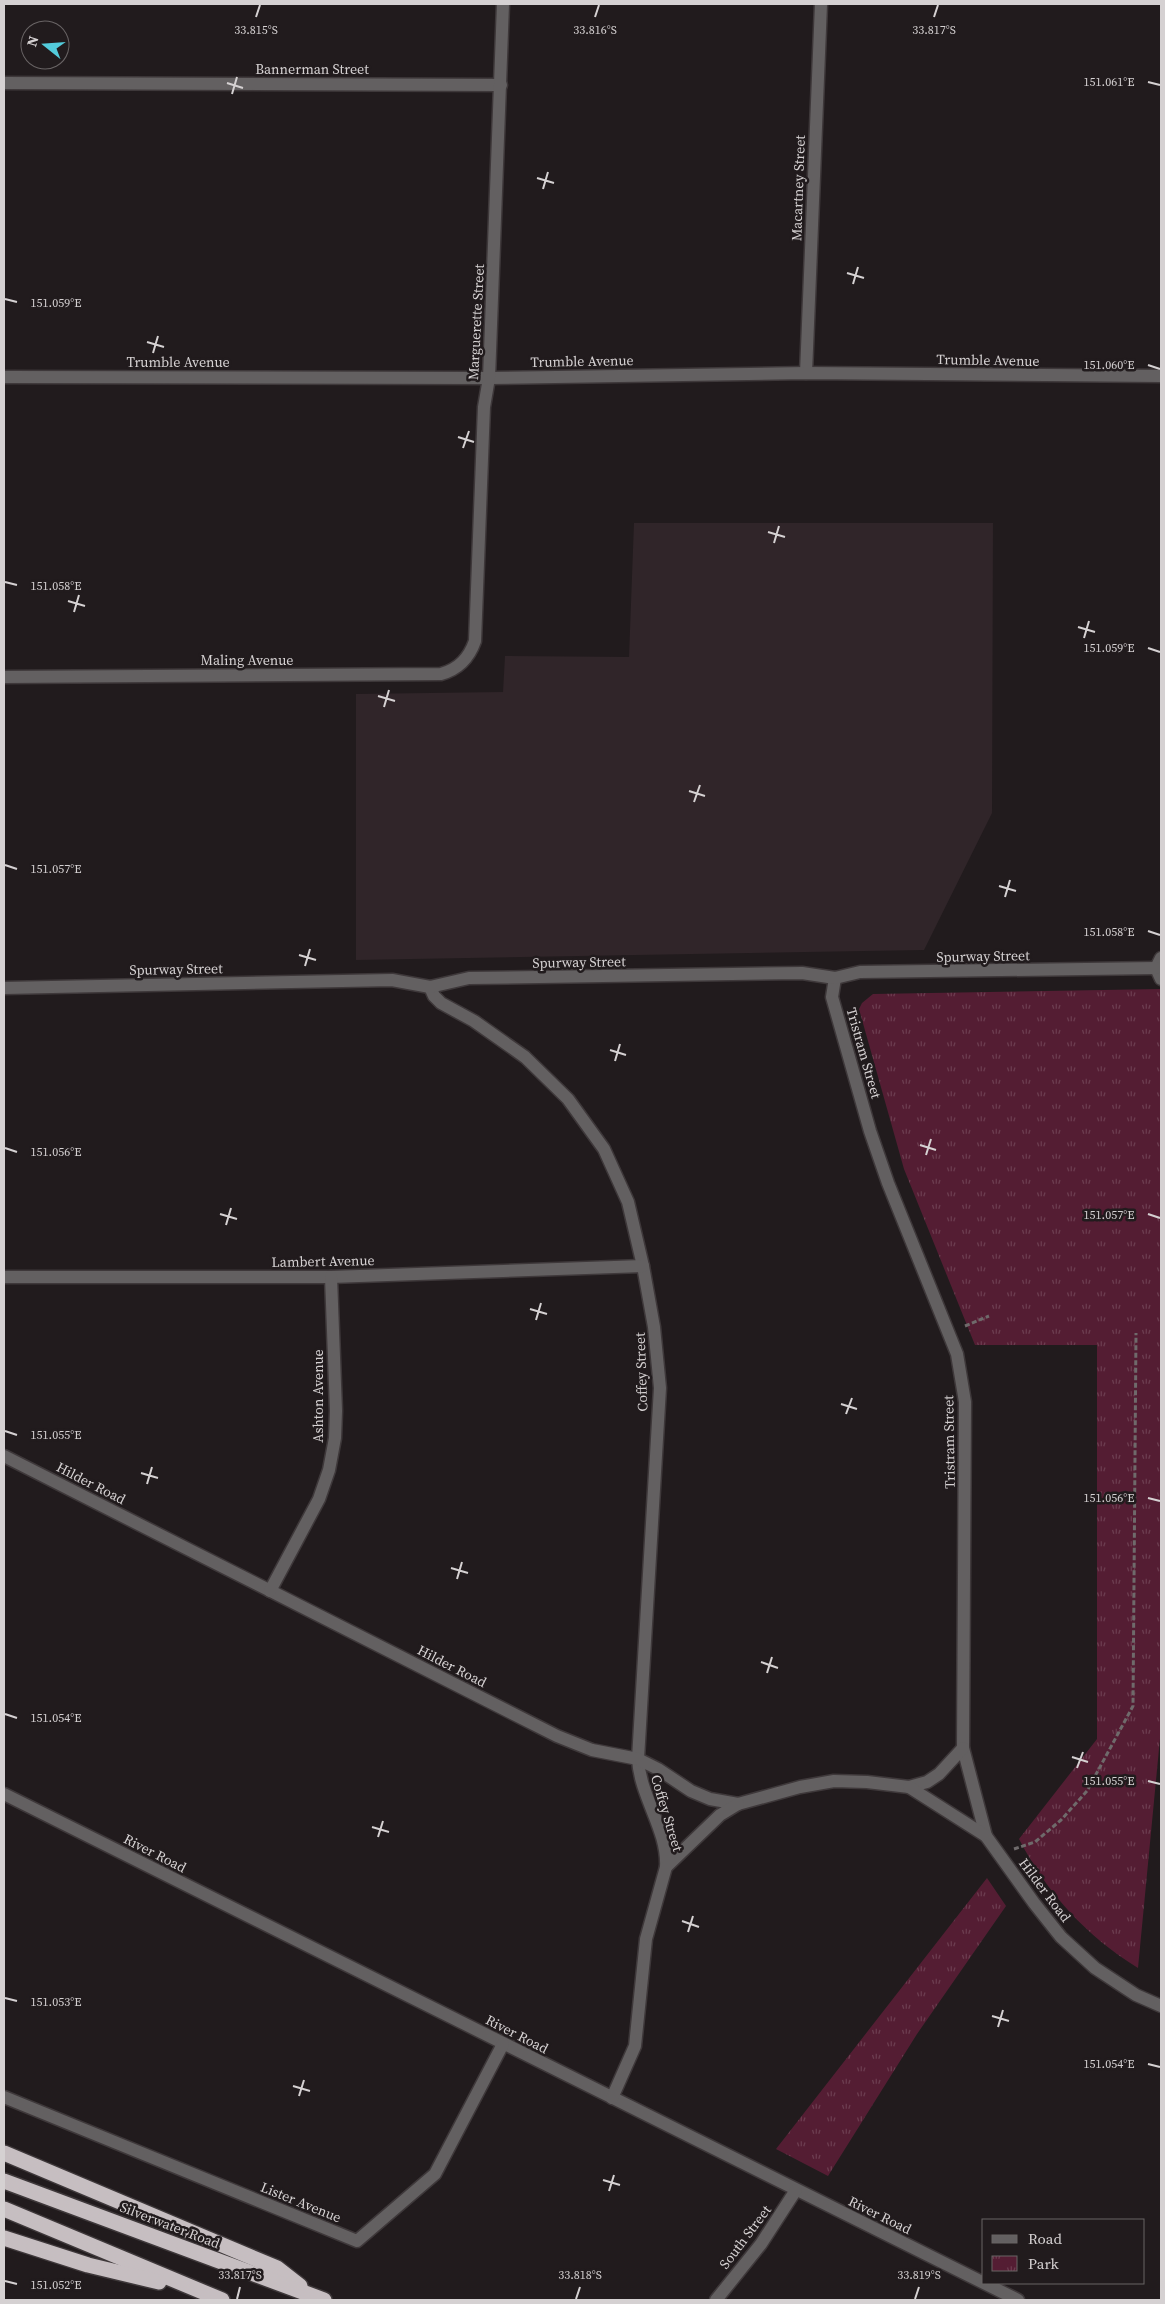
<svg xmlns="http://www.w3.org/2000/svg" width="1165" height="2304" font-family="'Source Serif 4',serif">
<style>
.built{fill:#302529}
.park{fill:url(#park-tufts)}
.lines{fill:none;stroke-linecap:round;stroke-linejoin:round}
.minor-casing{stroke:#3e383a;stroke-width:15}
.highway-casing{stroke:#3e383a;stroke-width:18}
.path{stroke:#6f6a6b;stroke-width:3;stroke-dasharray:5 2.5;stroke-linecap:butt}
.minor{stroke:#636061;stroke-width:12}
.highway{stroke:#c6bec1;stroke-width:15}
.ticks{fill:none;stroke:#d5d1d2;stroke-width:2}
.labels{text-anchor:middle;stroke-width:5;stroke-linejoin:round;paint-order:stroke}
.street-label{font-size:14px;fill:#d5d1d2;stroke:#211b1d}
.ticks-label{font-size:12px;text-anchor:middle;fill:#d5d1d2;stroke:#211b1d;stroke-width:5;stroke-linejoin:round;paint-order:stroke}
</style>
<defs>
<pattern id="park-tufts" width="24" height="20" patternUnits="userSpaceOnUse" patternTransform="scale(1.25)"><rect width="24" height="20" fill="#541d33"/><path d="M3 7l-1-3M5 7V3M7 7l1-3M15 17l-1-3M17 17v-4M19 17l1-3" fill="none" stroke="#6c3d50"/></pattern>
</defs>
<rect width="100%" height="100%" fill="#211b1d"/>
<polygon class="built" points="634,523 993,523 992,813 924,950 356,960 356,694 503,692 505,656 629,657"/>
<g class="park">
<path d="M1161,989V1728L1138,1968C1086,1936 1047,1893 1019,1839L1097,1739V1345H975L904,1169L859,1009L862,1003L873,994Z"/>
<polygon points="987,1878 1006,1906 917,2034 828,2176 776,2149"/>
</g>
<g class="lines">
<defs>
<g id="minor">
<polyline points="4,83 501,85"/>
<polyline points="806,373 821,4"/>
<polyline points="4,377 489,378 806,373 1161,376"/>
<path d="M4,677L441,674C459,669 469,658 475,641L484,407L489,378L503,4"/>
<polyline points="1161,958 1156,968 1161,979"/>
<polyline points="835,978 832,997 870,1131 888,1183 957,1354 965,1402 963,1748 986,1836"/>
<path d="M430,987L434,996L441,1003L474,1021L525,1057L568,1099L604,1149L628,1202L643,1266L654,1327L660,1388L638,1759C640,1797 668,1830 666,1867"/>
<polyline points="4,988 392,980 430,987 469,978 802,973 835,978 860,972 1156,968"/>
<polyline points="4,1277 331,1277 643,1266"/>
<polyline points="4,1456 557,1736 592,1750 638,1759 658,1769 691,1791 710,1799 738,1804 800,1787 834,1781 867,1782 909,1787 927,1782 939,1774 963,1748"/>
<polyline points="270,1591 319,1499 329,1470 335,1438 336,1411 331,1277"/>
<polyline points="909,1787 986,1836 1034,1903 1061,1937 1095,1968 1136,1995 1161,2006"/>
<polyline points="4,1794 1018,2300"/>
<polyline points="4,2097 357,2241 435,2174 503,2044"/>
<polyline points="612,2098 635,2046 646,1939 666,1867 720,1815 738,1804"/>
<polyline points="716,2300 761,2244 796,2190"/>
</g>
<g id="highway">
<polyline points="4,2153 277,2268 300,2286"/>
<polyline points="4,2181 324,2300"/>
<polyline points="4,2209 222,2300"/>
<polyline points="4,2238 88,2265 159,2282"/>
</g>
</defs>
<use href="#minor" class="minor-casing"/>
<use href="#highway" class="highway-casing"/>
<g class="path">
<polyline points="965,1326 989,1316"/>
<polyline points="1014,1849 1035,1842 1061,1820 1087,1791 1133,1706 1136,1333"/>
</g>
<use href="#minor" class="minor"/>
<use href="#highway" class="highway"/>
</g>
<path class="ticks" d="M256,17L260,5M595,17L599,5M934,17L938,5M1148,82L1160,85M227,83L243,88M232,94L237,77M537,178L554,183M543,189L548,172M847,273L864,278M853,284L858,267M5,299L17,302M147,342L164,347M153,353L158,336M1148,365L1160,369M458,437L474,442M463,448L469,431M768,532L785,537M774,543L779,526M5,582L17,585M68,601L85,606M74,612L79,595M1078,627L1095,632M1084,638L1089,621M1148,648L1160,652M378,696L395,701M384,707L389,690M689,791L705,796M694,802L700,785M5,865L17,869M999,886L1016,891M1005,897L1010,880M1148,931L1160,935M299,955L316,960M305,966L310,949M610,1050L626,1055M615,1061L620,1044M920,1145L936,1150M5,1148L17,1152M926,1155L931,1139M220,1214L237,1219M1148,1214L1160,1218M226,1225L231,1208M530,1309L547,1314M536,1320L541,1303M841,1404L857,1409M846,1414L852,1398M5,1431L17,1435M141,1473L158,1478M147,1484L152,1467M1148,1498L1160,1501M451,1568L468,1573M457,1579L462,1562M761,1662L778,1668M767,1673L772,1657M5,1714L17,1718M1072,1757L1088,1762M1077,1768L1083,1752M1148,1781L1160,1784M372,1827L389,1832M378,1837L383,1821M682,1921L699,1927M688,1932L693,1916M5,1998L17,2001M992,2016L1009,2021M998,2027L1003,2010M1148,2064L1160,2067M293,2086L310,2091M299,2096L304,2080M603,2180L620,2185M609,2191L614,2175M5,2281L17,2284M237,2299L240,2287M576,2299L580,2287M915,2299L919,2287"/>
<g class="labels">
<g class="street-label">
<text x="312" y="74">Bannerman Street</text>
<text transform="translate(798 188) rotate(-88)" y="5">Macartney Street</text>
<text transform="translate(476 322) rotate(-87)" y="5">Marguerette Street</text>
<text transform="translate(988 360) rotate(1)" y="5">Trumble Avenue</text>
<text transform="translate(582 361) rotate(-1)" y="5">Trumble Avenue</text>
<text x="178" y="367">Trumble Avenue</text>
<text x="247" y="665">Maling Avenue</text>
<text transform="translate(983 956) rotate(-1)" y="5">Spurway Street</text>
<text transform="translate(579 962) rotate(-1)" y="5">Spurway Street</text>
<text transform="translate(176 969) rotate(-1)" y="5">Spurway Street</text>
<text transform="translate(864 1053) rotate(74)" y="5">Tristram Street</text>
<text transform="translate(323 1261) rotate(-1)" y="5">Lambert Avenue</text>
<text transform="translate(641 1372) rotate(-92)" y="5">Coffey Street</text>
<text transform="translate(318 1396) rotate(-90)" y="5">Ashton Avenue</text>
<text transform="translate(949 1442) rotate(-91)" y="5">Tristram Street</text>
<text transform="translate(91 1483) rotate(27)" y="5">Hilder Road</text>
<text transform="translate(452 1666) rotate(27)" y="5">Hilder Road</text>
<text transform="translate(667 1813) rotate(73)" y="5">Coffey Street</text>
<text transform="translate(155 1853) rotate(27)" y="5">River Road</text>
<text transform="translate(1045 1890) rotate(53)" y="5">Hilder Road</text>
<text transform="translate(517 2034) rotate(27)" y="5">River Road</text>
<text transform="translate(301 2202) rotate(22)" y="5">Lister Avenue</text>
<text transform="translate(880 2215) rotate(26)" y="5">River Road</text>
<text transform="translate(170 2225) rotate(21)" y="5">Silverwater Road</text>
<text transform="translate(745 2237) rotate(-53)" y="5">South Street</text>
</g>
</g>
<g class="ticks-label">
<text x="256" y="34">33.815°S</text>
<text x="595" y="34">33.816°S</text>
<text x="934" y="34">33.817°S</text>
<text x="1109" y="86">151.061°E</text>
<text x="56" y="307">151.059°E</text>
<text x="1109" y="369">151.060°E</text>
<text x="56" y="590">151.058°E</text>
<text x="1109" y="652">151.059°E</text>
<text x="56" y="873">151.057°E</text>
<text x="1109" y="936">151.058°E</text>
<text x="56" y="1156">151.056°E</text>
<text x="1109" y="1219">151.057°E</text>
<text x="56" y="1439">151.055°E</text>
<text x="1109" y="1502">151.056°E</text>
<text x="56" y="1722">151.054°E</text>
<text x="1109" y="1785">151.055°E</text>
<text x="56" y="2006">151.053°E</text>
<text x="1109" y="2068">151.054°E</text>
<text x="240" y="2279">33.817°S</text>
<text x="580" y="2279">33.818°S</text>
<text x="919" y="2279">33.819°S</text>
<text x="56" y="2289">151.052°E</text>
</g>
<rect width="1165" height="2304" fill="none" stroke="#d5d1d2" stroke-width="10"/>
<rect x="982" y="2219" width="162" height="65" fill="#211b1d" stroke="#696465"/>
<rect x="992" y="2235" width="25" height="8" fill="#636061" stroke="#696465"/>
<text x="1028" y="2244" font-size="15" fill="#d5d1d2">Road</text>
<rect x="992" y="2256" width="25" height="15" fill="url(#park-tufts)" stroke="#696465"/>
<text x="1028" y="2269" font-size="15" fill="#d5d1d2">Park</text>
<g transform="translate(45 45) rotate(287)"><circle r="24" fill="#211b1d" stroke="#696465"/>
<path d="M0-4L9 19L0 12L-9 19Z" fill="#53cbdb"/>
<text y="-8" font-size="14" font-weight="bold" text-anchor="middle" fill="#d5d1d2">N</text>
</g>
</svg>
